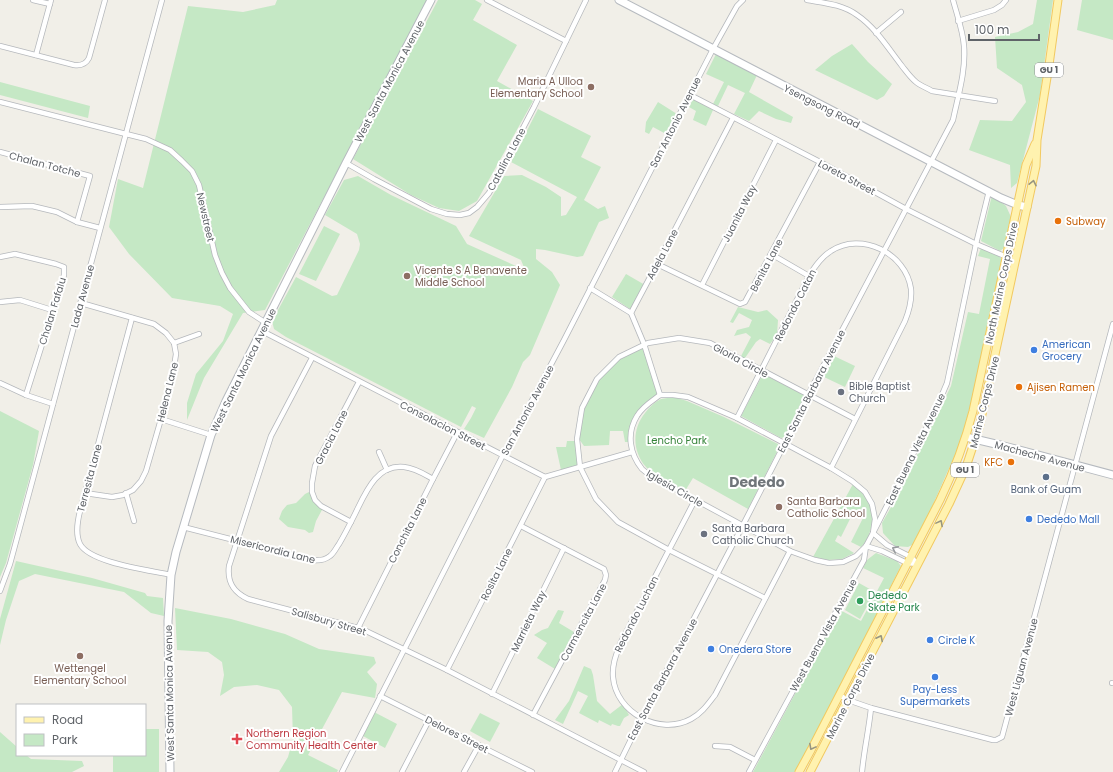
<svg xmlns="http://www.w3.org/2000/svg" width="1113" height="772" font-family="Poppins,sans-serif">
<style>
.green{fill:#c5e8c5}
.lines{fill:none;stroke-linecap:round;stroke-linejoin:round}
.street-casing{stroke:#b5b8bc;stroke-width:6}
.secondary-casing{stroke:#b6babf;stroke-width:9}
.primary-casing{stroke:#f2c960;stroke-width:9}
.street{stroke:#fff;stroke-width:4.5}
.secondary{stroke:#fff;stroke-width:7}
.primary{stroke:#fff2af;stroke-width:7}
.oneway{stroke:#979581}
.oneway2{stroke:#979a9d}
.education-dot{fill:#8d6e63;stroke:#fff;stroke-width:1.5}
.food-dot{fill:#e8710a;stroke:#fff;stroke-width:1.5}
.shop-dot{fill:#3f7fe0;stroke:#fff;stroke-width:1.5}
.worship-dot{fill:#6b7280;stroke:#fff;stroke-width:1.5}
.service-dot{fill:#5c6f8a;stroke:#fff;stroke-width:1.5}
.leisure-dot{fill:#2e9e5b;stroke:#fff;stroke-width:1.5}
.health-dot{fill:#e0444e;stroke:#fff;stroke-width:1.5}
.labels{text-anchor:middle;stroke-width:4;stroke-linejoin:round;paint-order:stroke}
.shield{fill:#fff;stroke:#8f9295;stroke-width:1}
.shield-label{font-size:9px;font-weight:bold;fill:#5f6368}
.street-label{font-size:10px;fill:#5f6368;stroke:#fff}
.education-label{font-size:10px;fill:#785e54;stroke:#fff;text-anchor:start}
.food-label{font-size:10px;fill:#c56008;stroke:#fff;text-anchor:start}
.shop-label{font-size:10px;fill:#366cbe;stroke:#fff;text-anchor:start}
.worship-label{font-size:10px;fill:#5b616d;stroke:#fff;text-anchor:start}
.park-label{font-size:10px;fill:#348238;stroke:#fff}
.service-label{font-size:10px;fill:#4e5e75;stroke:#fff}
.leisure-label{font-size:10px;fill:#27864d;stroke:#fff;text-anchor:start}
.health-label{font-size:10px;fill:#be3a42;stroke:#fff;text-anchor:start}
.district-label{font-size:14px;font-weight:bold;fill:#70757a;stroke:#fff}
</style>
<rect width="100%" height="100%" fill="#f1efe8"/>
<g class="green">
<polygon points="277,0 427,0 265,310 243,313 204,378 187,420 187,403 196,374 223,341 233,314 220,306 172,298 129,254 109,227 118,179 143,188 188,6 243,12 275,5"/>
<polygon points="438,0 475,0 482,4 473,20 517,45 497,81 533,101 477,201 459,211 439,208 411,195 353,159"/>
<polygon points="1037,0 1053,0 1040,95 1017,183 1011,188 1010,165 969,150 980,120 1012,121 1026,102 1022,85 997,68 995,37 1018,32 1033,24"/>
<polygon points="1082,0 1113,0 1113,40 1077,30"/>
<polygon points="852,44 868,62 892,84 884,96 877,100 815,70 832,56"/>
<polygon points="716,54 757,75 749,92 793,117 791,123 776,119 759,111 749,121 734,114 745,93 728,85 718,106 713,104 724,82 706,74"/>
<polygon points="0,82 90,106 88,118 0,95"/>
<polygon points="693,99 713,110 706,126 693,120 696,111 689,107"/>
<polygon points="658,102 677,114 666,134 653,127 649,134 645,132 646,122"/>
<polygon points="538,109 591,136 581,157 601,167 584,200 598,209 605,206 609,218 599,222 583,256 577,257 545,250 536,249 536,259 552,272 560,285 530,355 523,362 512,387 484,438 464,429 471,418 476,408 472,406 461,427 286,337 274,329 272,321 296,277 332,296 337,295 359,250 360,244 357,234 325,215 344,180 358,176 391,195 456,226 467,244 525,270 521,260 469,236 504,176 522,175 546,187 561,197 561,216 566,215 577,197 511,162"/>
<polygon points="992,195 1006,206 1011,217 1004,248 1000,251 981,241"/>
<polygon points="324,226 340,234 316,281 299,274"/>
<polygon points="981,248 998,255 1003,261 980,367 966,422 958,448 916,543 908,547 895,546 883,533 882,523 894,502 951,386 968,312 979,314 990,259 978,256"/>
<polygon points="626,274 645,285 630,309 612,297"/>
<polygon points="738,307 758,312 767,310 778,320 777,335 770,344 760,339 756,342 745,358 740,358 751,337 746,333 734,336 737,330 749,327 752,320 739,313 733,323 730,322"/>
<polygon points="644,347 659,395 636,415 629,442 625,442 623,431 610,431 609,445 584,446 579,439 583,408 598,380 620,358"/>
<polygon points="834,356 855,366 845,387 824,377"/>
<polygon points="763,374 804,395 804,401 785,437 781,438 741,416"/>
<path d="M674,397L687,401L724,417L778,444L779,448L748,509L693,478L685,491C672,484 656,478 646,467C632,451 632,429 645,413C649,407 655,402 661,399C665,398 670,398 674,397Z"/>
<polygon points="0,411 39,431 33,465 6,563 0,577"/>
<polygon points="567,441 575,441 578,465 561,470 556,447 566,447"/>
<path d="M853,484C859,490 865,495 869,503C876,515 871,538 861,547L851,542L864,516L854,511L841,537L838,535L835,541L854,553L842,559L828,560L813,557Z"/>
<polygon points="311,491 323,508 316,521 313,532 309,533 305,530 288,527 279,519 282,511 287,505 296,503 305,494"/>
<polygon points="876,553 897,561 901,566 804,758 795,772 753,772 840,610 861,621 884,578 863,568 867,560"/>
<polygon points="16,561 92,578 145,593 147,596 163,598 164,616 151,613 124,592 35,574 19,581 6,620 0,645 0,619"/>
<polygon points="859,583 875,592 860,619 845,610"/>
<polygon points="175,608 231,619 285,634 319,649 374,657 376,663 367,672 377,684 375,698 342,692 308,755 338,770 337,772 279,772 288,757 293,739 292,707 279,690 257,685 234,687 220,696 224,675 222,662 208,652 177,650"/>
<polygon points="558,610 564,611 559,623 574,632 555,669 537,658 547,643 534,635 542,630 548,628"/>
<polygon points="584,666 591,669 593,675 597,701 610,714 623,704 629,715 624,718 620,726 618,726 612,724 611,726 599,720 598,723 579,713 588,696 578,691 563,724 555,720 569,701"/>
<polygon points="374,712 397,724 385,748 363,736"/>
<polygon points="480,713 500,723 490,742 470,731"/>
<polygon points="145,729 159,729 159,772 113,772 113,755 145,755"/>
<polygon points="0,732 17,747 17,755 26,755 31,759 82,761 84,766 72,772 0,772"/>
</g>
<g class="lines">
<defs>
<g id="street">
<polyline points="33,0 50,4"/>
<polyline points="487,0 566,41"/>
<path d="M807,0C824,3 842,4 857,15C875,27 888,48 902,66C906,71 910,77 916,82C921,86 927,88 932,91L995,101"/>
<polyline points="958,21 994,10 1002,5 1006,0"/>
<polyline points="876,33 901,12"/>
<path d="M0,46L74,65C81,66 86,64 89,58L105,0"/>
<polyline points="36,55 51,0"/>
<polyline points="690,95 820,162 906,209 976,244 1007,257"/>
<polyline points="0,102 126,134 146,139 170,150 182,161 192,171 199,185 215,255 222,273 230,288 249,312 266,323"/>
<polyline points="0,152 90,176 77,222"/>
<polyline points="346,163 374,179 431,209 447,214 460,215 469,213 477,207 489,193 534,107 586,0"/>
<polyline points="0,207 32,206 57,212 77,222 100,228"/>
<polyline points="771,254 809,276"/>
<polyline points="0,257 15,254 56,264 64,267 64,275 26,395"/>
<polyline points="657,264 738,303 740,304 745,302 820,162"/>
<polyline points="702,285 776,140"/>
<polyline points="590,288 631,313"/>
<polyline points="0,302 20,300 52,310"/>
<polyline points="81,303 154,324 166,333 174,343 176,354 174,367 161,419 146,471 141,481 133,490 123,495 112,497 85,493"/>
<path d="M132,318L85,493C81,507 73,530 80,544C90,563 149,570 171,575"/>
<polyline points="262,331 545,477 632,452"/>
<polyline points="174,343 199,334"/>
<path d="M312,358L271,436L229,566C227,582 233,592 248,599L358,628L366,631L447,670L644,772"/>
<polyline points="0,383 26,395 53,404"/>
<path d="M660,395H673L688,397L737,418L831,468L852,481L865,492L872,504L875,519L873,533L866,546L856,556L843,562L829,563L815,560L790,551L655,478C651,476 646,473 642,469C630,454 626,434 637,416C642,407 652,401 660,395Z"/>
<polyline points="660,395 644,344 631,313 657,264 733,118"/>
<path d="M737,418L809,276C815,266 821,257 831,251C861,231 906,253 911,289C912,300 909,311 905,321L831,468"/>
<polyline points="161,419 211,435"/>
<polyline points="379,452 387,470"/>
<polyline points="126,493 134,521"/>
<path d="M695,500L620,644C616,655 612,665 613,677C616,713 660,736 691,719C702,713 708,704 715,695L790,551"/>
<polyline points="351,522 321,506 315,500 312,492 312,483 315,466 359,382"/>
<polyline points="521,526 604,569 606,575 605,580 533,715"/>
<path d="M183,527L312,560C319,561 325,560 330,556C334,553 336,548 339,544C345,534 350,524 355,514C365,494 376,464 404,467C415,468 424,474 433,479"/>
<polyline points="918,564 911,557 887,545 873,533 936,409 947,383 976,244 989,191"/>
<polyline points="0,591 10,564 162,0"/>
<polyline points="765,598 669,550 618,522 596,499 580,467 577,439 582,408 597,379 619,357 648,343 679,338 710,343 855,419"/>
<polyline points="358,628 433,479 457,433"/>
<polyline points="447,670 545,477"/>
<polyline points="1112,683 1113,683"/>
<polyline points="492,694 564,548"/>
<path d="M839,695L848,700L871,708C869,729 864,750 862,772"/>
<polyline points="380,696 532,772"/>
<polyline points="871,708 993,740 996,740 1002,737 1113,324"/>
<polyline points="715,746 730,747 755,760"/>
<polyline points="342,772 503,455 564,340 713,49 737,6 743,0"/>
<polyline points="402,772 429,720"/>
<polyline points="464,772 479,745"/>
<path d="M615,772L641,719L743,525L785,443L808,395L953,120C958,96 966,71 964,46C963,31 957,15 953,0"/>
<polyline points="749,772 864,560 866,546 882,551 907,563 918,564"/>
</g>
<g id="secondary">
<polyline points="619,0 1001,198 1018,205 1027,207"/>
<polyline points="966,437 1004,446 1113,475"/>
<polyline points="170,772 168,621 171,575 176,552 211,435 226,401 289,276 346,163 431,0"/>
</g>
<g id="primary">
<path d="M799,772L811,750L940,500C954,471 965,442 973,411L1026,165L1035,144"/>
<polyline points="810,772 949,504 966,467 979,428 1036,166 1037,140 1049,65 1058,0"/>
</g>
</defs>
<use href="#street" class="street-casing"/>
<use href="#secondary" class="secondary-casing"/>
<use href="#primary" class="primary-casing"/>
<use href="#street" class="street"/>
<use href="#secondary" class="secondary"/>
<use href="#primary" class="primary"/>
</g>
<defs><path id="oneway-chevron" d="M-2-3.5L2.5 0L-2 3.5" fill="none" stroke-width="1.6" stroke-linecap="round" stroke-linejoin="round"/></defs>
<g class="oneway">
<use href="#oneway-chevron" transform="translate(1033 183) rotate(-78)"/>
<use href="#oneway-chevron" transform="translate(940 523) rotate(-62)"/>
<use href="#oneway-chevron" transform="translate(880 638) rotate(-63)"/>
<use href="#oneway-chevron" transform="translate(812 747) rotate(118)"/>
</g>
<use class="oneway2" href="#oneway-chevron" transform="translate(895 549) rotate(-154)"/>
<g class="education-dot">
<circle cx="591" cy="87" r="4"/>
<circle cx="407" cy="276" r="4"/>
<circle cx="779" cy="507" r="4"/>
<circle cx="80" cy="656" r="4"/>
</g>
<g class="food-dot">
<circle cx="1058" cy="221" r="4"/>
<circle cx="1019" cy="387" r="4"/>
<circle cx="1011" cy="462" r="4"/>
</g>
<g class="shop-dot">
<circle cx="1034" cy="350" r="4"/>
<circle cx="1029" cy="519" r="4"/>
<circle cx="930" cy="640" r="4"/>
<circle cx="711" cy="649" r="4"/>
<circle cx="935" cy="677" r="4"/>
</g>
<g class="worship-dot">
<circle cx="841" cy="392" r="4"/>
<circle cx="704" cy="534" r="4"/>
</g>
<circle class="service-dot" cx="1046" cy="477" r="4"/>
<circle class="leisure-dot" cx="860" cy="601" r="4"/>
<path class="health-dot" d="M235 733h4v4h4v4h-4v4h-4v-4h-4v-4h4z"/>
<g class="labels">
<g class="shield">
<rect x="1035" y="63" width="28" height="14" rx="3"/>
<rect x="951" y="463" width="28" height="14" rx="3"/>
</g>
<g class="shield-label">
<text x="1049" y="73">GU 1</text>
<text x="965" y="473">GU 1</text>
</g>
<g class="street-label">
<text transform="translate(389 81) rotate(-62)" y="4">West Santa Monica Avenue</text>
<text transform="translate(822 106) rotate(27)" y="4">Ysengsong Road</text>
<text transform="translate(675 122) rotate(-63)" y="4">San Antonio Avenue</text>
<text transform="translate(506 159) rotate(-62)" y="4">Catalina Lane</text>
<text transform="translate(45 164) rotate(15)" y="4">Chalan Totche</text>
<text transform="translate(847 177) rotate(28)" y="4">Loreta Street</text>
<text transform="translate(739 213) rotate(-63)" y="4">Juanita Way</text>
<text transform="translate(206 217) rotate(77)" y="4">Newstreet</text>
<text transform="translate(662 254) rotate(-62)" y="4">Adela Lane</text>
<text transform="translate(766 265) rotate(-62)" y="4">Benita Lane</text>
<text transform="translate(1001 283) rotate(-78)" y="4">North Marine Corps Drive</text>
<text transform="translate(82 296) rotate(-75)" y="4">Lada Avenue</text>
<text transform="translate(795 305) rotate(-63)" y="4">Redondo Catan</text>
<text transform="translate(52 311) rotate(-73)" y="4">Chalan Fafalu</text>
<text transform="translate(741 360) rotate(28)" y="4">Gloria Circle</text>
<text transform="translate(243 370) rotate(-64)" y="4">West Santa Monica Avenue</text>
<text transform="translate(811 391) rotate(-63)" y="4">East Santa Barbara Avenue</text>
<text transform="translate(167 392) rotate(-76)" y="4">Helena Lane</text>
<text transform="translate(984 402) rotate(-76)" y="4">Marine Corps Drive</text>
<text transform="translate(527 410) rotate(-62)" y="4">San Antonio Avenue</text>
<text transform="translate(443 425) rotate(27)" y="4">Consolacion Street</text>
<text transform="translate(331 437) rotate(-63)" y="4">Gracia Lane</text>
<text transform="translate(915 449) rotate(-64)" y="4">East Buena Vista Avenue</text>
<text transform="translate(1040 456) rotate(15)" y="4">Macheche Avenue</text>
<text transform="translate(89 478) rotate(-75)" y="4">Terresita Lane</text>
<text transform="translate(675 488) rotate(30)" y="4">Iglesia Circle</text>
<text transform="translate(407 530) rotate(-63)" y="4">Conchita Lane</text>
<text transform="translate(273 549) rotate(14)" y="4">Misericordia Lane</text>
<text transform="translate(496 574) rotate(-63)" y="4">Rosita Lane</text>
<text transform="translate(636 614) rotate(-63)" y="4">Redondo Luchan</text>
<text transform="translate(329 621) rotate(16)" y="4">Salisbury Street</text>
<text transform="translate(528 621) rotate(-64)" y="4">Marrieta Way</text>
<text transform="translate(583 622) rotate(-62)" y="4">Carmencita Lane</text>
<text transform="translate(823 635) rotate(-61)" y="4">West Buena Vista Avenue</text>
<text transform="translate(1021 667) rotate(-75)" y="4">West Liguan Avenue</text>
<text transform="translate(662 679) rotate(-62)" y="4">East Santa Barbara Avenue</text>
<text transform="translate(169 693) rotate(-91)" y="4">West Santa Monica Avenue</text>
<text transform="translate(850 696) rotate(-63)" y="4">Marine Corps Drive</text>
<text transform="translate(457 734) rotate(27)" y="4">Delores Street</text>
</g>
<g class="education-label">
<text x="583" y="85" text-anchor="end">Maria A Ulloa<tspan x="583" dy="12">Elementary School</tspan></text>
<text x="415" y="274">Vicente S A Benavente<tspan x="415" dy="12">Middle School</tspan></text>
<text x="787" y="505">Santa Barbara<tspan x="787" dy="12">Catholic School</tspan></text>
<text x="80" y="672" text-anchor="middle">Wettengel<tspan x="80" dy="12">Elementary School</tspan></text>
</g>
<g class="food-label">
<text x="1066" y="225">Subway</text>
<text x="1027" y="391">Ajisen Ramen</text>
<text x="1003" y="466" text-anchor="end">KFC</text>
</g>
<g class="shop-label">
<text x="1042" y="348">American<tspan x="1042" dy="12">Grocery</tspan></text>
<text x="1037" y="523">Dededo Mall</text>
<text x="938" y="644">Circle K</text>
<text x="719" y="653">Onedera Store</text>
<text x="935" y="693" text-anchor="middle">Pay-Less<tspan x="935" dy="12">Supermarkets</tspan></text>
</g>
<g class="worship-label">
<text x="849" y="390">Bible Baptist<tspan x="849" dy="12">Church</tspan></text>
<text x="712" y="532">Santa Barbara<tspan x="712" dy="12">Catholic Church</tspan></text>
</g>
<g class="park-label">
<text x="677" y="444">Lencho Park</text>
</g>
<g class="service-label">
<text x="1046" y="493">Bank of Guam</text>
</g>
<g class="leisure-label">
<text x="868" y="599">Dededo<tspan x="868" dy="12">Skate Park</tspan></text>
</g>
<g class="health-label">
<text x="246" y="737">Northern Region<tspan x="246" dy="12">Community Health Center</tspan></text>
</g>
<g class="district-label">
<text x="757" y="487">Dededo</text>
</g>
</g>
<rect x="16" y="704" width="130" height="52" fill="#ffffff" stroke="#bfc1c3"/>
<rect x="24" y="717" width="20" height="6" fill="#fff2af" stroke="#bfc1c3"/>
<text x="52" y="724" font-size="12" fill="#5f6368">Road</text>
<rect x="24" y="734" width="20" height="12" fill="#c5e8c5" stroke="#bfc1c3"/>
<text x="52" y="744" font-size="12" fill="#5f6368">Park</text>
<path d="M969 34v6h70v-6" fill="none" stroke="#5f6368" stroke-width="2"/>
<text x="975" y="34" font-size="12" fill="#5f6368" stroke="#ffffff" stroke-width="3" paint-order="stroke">100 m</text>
</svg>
